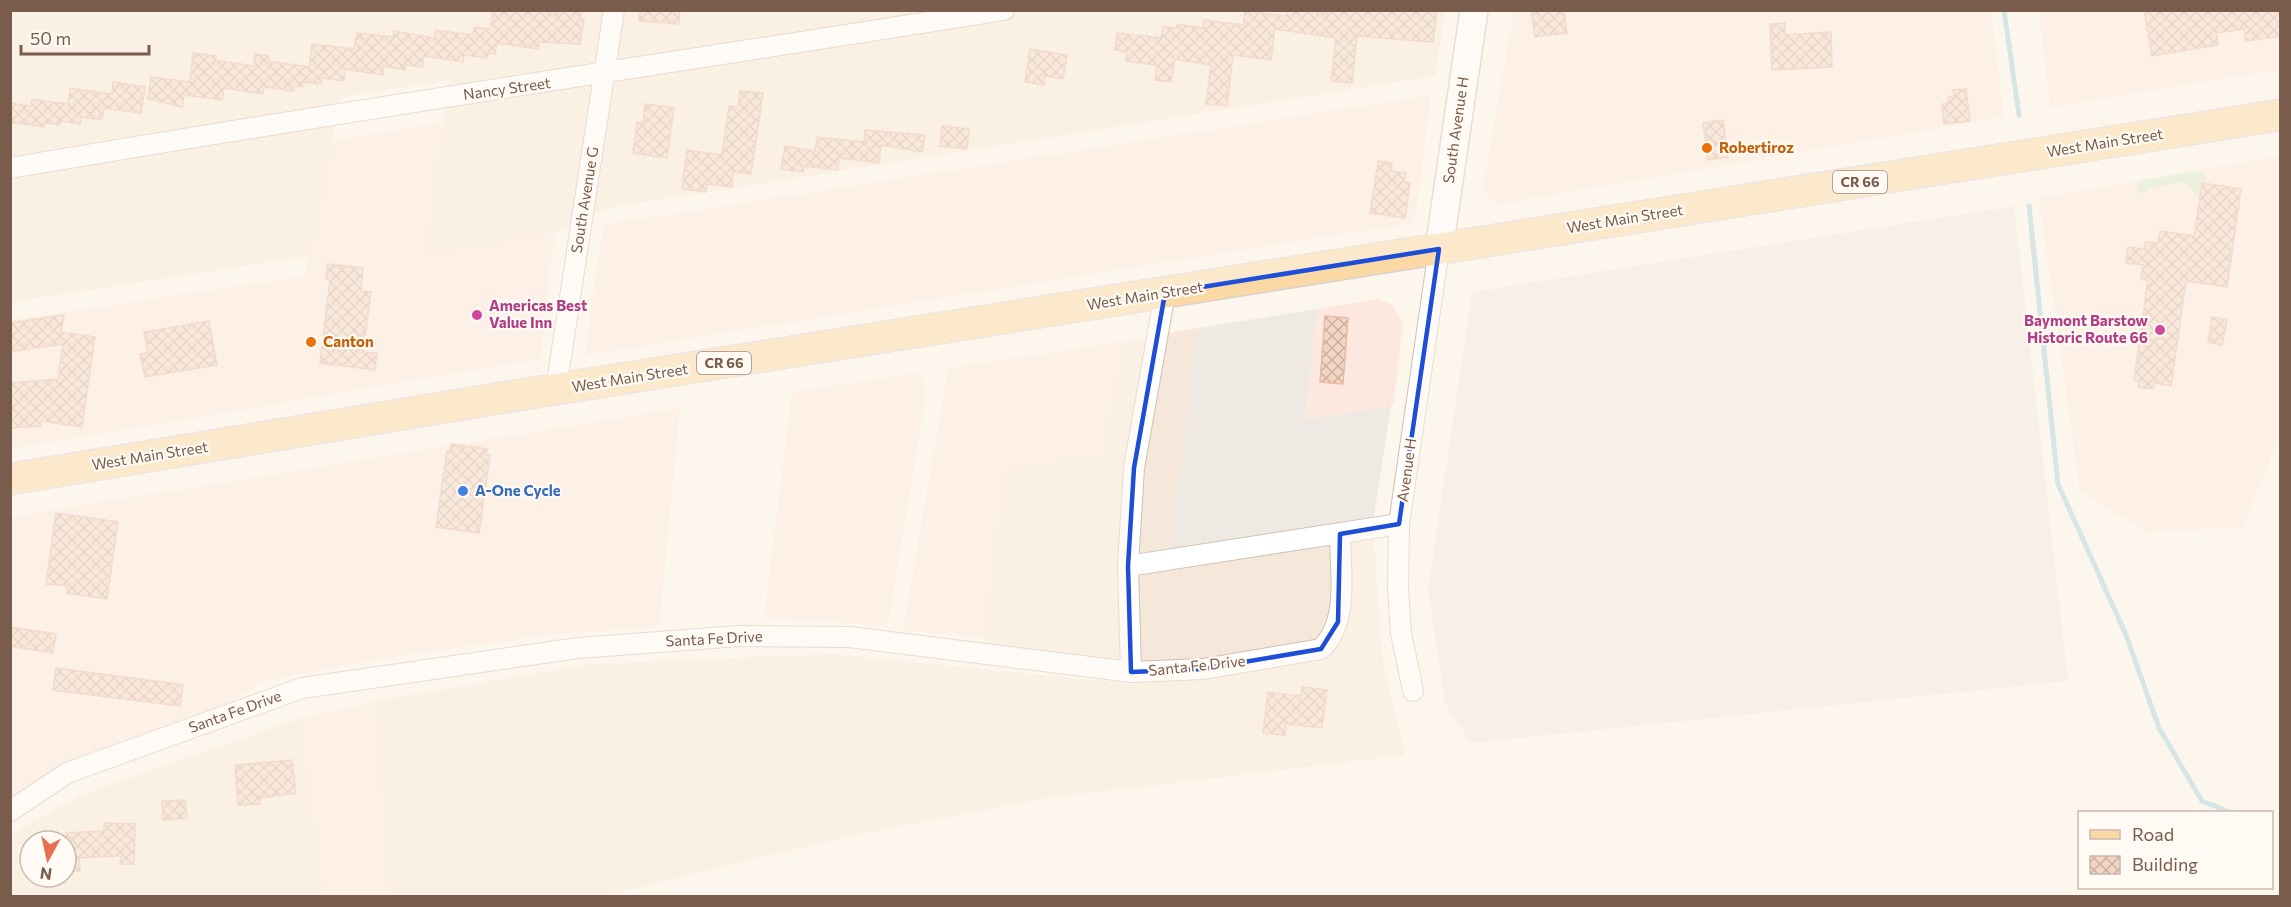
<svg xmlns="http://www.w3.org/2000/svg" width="2291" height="907" font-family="Commissioner,sans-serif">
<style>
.residential{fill:#f5e8da;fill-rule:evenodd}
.commercial{fill:#fde8e0}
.industrial{fill:#efe9e4}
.green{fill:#d8ecc9}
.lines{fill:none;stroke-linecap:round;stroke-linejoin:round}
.stream{stroke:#a5d3da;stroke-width:5}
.building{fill:url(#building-cross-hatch);stroke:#e6bba3;stroke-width:1.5}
.street-casing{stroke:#d1beb0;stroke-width:22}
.secondary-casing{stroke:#d6c0b0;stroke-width:30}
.primary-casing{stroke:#dad1cd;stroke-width:33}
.street{stroke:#fff;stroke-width:20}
.secondary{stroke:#fff;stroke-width:27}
.primary{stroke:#fbd9a5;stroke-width:30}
.marked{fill:none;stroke:#1d4ed8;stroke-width:4.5;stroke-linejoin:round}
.food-dot{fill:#e8710a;stroke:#fffaf3;stroke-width:2}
.hotel-dot{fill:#d1479c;stroke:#fffaf3;stroke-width:2}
.shop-dot{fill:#3f7fe0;stroke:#fffaf3;stroke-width:2}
.labels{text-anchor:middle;stroke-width:4.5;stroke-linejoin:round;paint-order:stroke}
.shield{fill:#fffaf3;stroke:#a28b7f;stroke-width:1.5}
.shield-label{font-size:14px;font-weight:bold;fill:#7a5c4d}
.street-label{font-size:15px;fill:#7a5c4d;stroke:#fffaf3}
.food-label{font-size:15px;font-weight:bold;fill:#c56008;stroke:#fffaf3;text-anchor:start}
.hotel-label{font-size:15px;font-weight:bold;fill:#b23c85;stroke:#fffaf3;text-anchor:start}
.shop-label{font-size:15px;font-weight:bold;fill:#366cbe;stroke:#fffaf3;text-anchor:start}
</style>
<defs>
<pattern id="building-cross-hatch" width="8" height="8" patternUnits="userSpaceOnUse" patternTransform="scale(1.5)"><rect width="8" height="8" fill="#f3d5c3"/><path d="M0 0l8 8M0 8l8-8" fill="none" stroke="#cab0a1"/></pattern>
</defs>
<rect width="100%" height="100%" fill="#fdf6ec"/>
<g class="residential">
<polygon points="11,11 1445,11 1435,76 607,208 548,235 427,253 449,80 341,97 310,256 11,302"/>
<polygon points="1198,328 1170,553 1373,522 1382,656 1405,755 1041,799 840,838 606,896 392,896 376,701 591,664 829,654 1132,684 1135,663 983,647 1007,470 1103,456 1125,341"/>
<path d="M298,719L323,896H11L10,836L78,796ZM30,841H66V877H30Z"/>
</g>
<g class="commercial">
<polygon points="1514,11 1991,11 2004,117 1501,204 1489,200 1483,187"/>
<polygon points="2039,11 2280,11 2280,70 2050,107"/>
<polygon points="1431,95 1415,220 1412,223 585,355 603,225"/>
<polygon points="444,123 427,253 555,231 540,359 11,449 11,320 305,276 332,140"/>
<polygon points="2280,156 2280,437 2242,527 2147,532 2080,492 2039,198"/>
<polygon points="1377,299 1393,305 1403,324 1394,401 1391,406 1305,419 1317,309"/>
<polygon points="1125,341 1103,456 1007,470 984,637 903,631 948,368"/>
<polygon points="923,372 925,402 888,626 764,618 792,392"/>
<polygon points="680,408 659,627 558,634 397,656 255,683 253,690 11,808 11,517"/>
<polygon points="376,701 392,896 323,896 298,719"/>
</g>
<g class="industrial">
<polygon points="2014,206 2068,681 1471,743 1445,704 1428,589 1472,292"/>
<polygon points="1317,309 1305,419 1391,406 1373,522 1170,553 1198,328"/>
</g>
<polygon class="green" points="2200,171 2206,174 2201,199 2188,185 2178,182 2149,189 2142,194 2137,191 2138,181"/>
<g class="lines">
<g class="stream">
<polyline points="2004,10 2019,115"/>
<polyline points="2029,206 2058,484 2126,635 2159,728 2202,801 2230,812"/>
</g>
</g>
<g class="building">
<polygon points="493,10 534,10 557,14 557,10 582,10 580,19 584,19 580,44 539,42 538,49 497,43 495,54 488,53 487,58 464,55 463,62 424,56 422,67 406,65 405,70 384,66 383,75 345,69 344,81 321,78 321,84 302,82 302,87 294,86 293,91 264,87 263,94 224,88 222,100 184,95 182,107 148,99 151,77 190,82 193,53 216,56 215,60 254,66 255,54 269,56 268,61 309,67 312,44 354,49 357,33 393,37 394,31 435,38 436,30 473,35 474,27 490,29"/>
<polygon points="640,10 680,10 679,24 639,21"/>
<polygon points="1287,10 1328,13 1328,10 1437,10 1433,42 1357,36 1352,83 1331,81 1336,38 1275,29 1271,60 1233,55 1227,106 1206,104 1211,65 1175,59 1171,82 1155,80 1157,65 1126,61 1127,52 1115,50 1117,33 1161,38 1163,27 1177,28 1177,24 1203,28 1204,20 1243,25 1245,11 1286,16"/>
<polygon points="1531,10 1564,10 1567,33 1535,37"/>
<polygon points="2144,10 2280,10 2280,36 2246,41 2244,29 2216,33 2218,45 2152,56"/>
<polygon points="1785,23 1785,35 1831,32 1832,67 1772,70 1770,24"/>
<polygon points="1030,49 1067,55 1063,79 1045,76 1044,85 1025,82"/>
<polygon points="113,82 145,87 141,113 104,108 102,120 81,117 80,124 60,121 60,125 44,123 44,127 10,122 10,103 31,106 32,99 68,104 70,88 112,94"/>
<polygon points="1966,89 1970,121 1944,124 1942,104 1948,103 1948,97 1954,96 1953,90"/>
<polygon points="740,91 763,93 751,174 733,172 732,187 707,184 706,192 682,189 687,150 722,155 729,106 738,107"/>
<polygon points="645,104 674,108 667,158 633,153 637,122 643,123"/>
<polygon points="1723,120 1728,157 1708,160 1703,123"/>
<polygon points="942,126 969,129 967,149 940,146"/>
<polygon points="865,130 925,135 922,152 881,145 879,163 839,158 838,170 804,166 803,172 781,169 785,146 815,151 817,137 864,142"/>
<polygon points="1378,161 1392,163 1391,171 1406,173 1404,182 1410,183 1405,218 1370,213"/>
<polygon points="2202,183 2241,189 2227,287 2186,281 2171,386 2154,383 2154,389 2138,387 2139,381 2134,380 2148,280 2141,279 2143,265 2126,263 2128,247 2144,249 2145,242 2158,243 2160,231 2194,236"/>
<polygon points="328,264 363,268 361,291 371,292 363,352 377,353 375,370 320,363 330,280 326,279"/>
<polygon points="64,315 61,332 95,337 82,427 41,421 41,426 10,428 10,383 58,379 63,344 10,352 10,323"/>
<polygon points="1325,316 1348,318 1343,384 1320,382"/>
<polygon points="2212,317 2227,320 2222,345 2208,342"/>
<polygon points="209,321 217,365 145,377 140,354 148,353 144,332"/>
<polygon points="451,444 487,449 486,455 490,455 479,533 436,527 447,451 450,452"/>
<polygon points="56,513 118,522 107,599 66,593 67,586 46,584"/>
<polygon points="10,627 56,634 53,653 10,646"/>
<polygon points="56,668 183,685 180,706 53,690"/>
<polygon points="1302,687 1327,690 1322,728 1286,724 1285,735 1263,733 1268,692 1301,696"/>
<polygon points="292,760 296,793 260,798 260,804 238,805 235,765"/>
<polygon points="185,800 187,818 163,820 162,801"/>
<polygon points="104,823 135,824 134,864 120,864 121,856 79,858 80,871 66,872 66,833 104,831"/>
</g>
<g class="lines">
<defs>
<g id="street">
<path d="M10,168C341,111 673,63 1004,10"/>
<polyline points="556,389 614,10"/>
<polyline points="1128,566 1399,524"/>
<polyline points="1131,672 1128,566 1134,468 1165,293"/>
<polyline points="1413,691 1401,633 1398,589 1399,524 1439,249"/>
<path d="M10,811L67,773L302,688L578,648L739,636L849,637L1131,672L1203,669L1321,649C1350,621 1340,571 1340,534"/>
</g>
<polyline id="secondary" points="1439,249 1474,10"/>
<polyline id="primary" points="10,479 513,396 2280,115"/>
</defs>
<use href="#street" class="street-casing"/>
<use href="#secondary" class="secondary-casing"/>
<use href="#primary" class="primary-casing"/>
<use href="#street" class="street"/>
<use href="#secondary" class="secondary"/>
<use href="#primary" class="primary"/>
</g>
<path d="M0 0H2291V907H0ZM1439,249L1399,524L1340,534L1338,622L1321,649L1203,669L1131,672L1128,566L1134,468L1165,293Z" fill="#fdf6ec" fill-opacity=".55" fill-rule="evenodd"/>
<path class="marked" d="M1439,249L1399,524L1340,534L1338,622L1321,649L1203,669L1131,672L1128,566L1134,468L1165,293Z"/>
<g class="food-dot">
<circle cx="1707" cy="148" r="6"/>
<circle cx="311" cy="342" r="6"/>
</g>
<g class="hotel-dot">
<circle cx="477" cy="315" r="6"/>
<circle cx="2160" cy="330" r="6"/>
</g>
<circle class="shop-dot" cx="463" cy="491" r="6"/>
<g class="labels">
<g class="shield">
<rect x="1833" y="171" width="54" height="22" rx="4.5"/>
<rect x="697" y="352" width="54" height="22" rx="4.5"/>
</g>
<g class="shield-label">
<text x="1860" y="187">CR 66</text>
<text x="724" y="368">CR 66</text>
</g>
<g class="street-label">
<text transform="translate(507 89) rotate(-8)" y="5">Nancy Street</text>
<text transform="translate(1456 130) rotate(-82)" y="5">South Avenue H</text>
<text transform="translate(2105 143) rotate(-9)" y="5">West Main Street</text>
<text transform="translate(585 200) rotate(-81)" y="5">South Avenue G</text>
<text transform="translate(1625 219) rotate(-9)" y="5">West Main Street</text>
<text transform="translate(1145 296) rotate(-9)" y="5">West Main Street</text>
<text transform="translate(630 378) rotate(-9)" y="5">West Main Street</text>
<text transform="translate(150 456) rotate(-9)" y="5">West Main Street</text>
<text transform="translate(1407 470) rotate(-82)" y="5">Avenue H</text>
<text transform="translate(714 639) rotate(-3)" y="5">Santa Fe Drive</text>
<text transform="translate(1197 666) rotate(-6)" y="5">Santa Fe Drive</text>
<text transform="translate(235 712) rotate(-20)" y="5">Santa Fe Drive</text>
</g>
<g class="food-label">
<text x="1719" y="153">Robertiroz</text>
<text x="323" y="347">Canton</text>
</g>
<g class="hotel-label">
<text x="489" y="311">Americas Best<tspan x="489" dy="17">Value Inn</tspan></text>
<text x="2148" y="326" text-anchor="end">Baymont Barstow<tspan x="2148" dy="17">Historic Route 66</tspan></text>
</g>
<g class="shop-label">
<text x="475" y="496">A-One Cycle</text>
</g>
</g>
<rect width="2291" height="907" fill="none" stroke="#7a5c4d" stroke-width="24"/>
<rect x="2078" y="811" width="195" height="78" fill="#fffaf3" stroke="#cabbb1" stroke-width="1.5"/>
<rect x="2090" y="830" width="30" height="9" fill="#fbd9a5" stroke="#cabbb1" stroke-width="1.5"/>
<text x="2132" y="841" font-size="18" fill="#7a5c4d">Road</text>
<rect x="2090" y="856" width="30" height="18" fill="url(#building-cross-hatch)" stroke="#cabbb1" stroke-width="1.5"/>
<text x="2132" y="871" font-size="18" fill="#7a5c4d">Building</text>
<g transform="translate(48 859) rotate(188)"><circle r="28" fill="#fffaf3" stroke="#cabbb1" stroke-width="1.5"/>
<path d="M0-4.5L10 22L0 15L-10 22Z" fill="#e76f51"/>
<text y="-9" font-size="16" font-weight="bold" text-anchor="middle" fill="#7a5c4d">N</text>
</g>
<path d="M21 45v9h128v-9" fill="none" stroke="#7a5c4d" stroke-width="3"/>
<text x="30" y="45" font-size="18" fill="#7a5c4d" stroke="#fffaf3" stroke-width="4.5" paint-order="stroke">50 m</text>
</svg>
